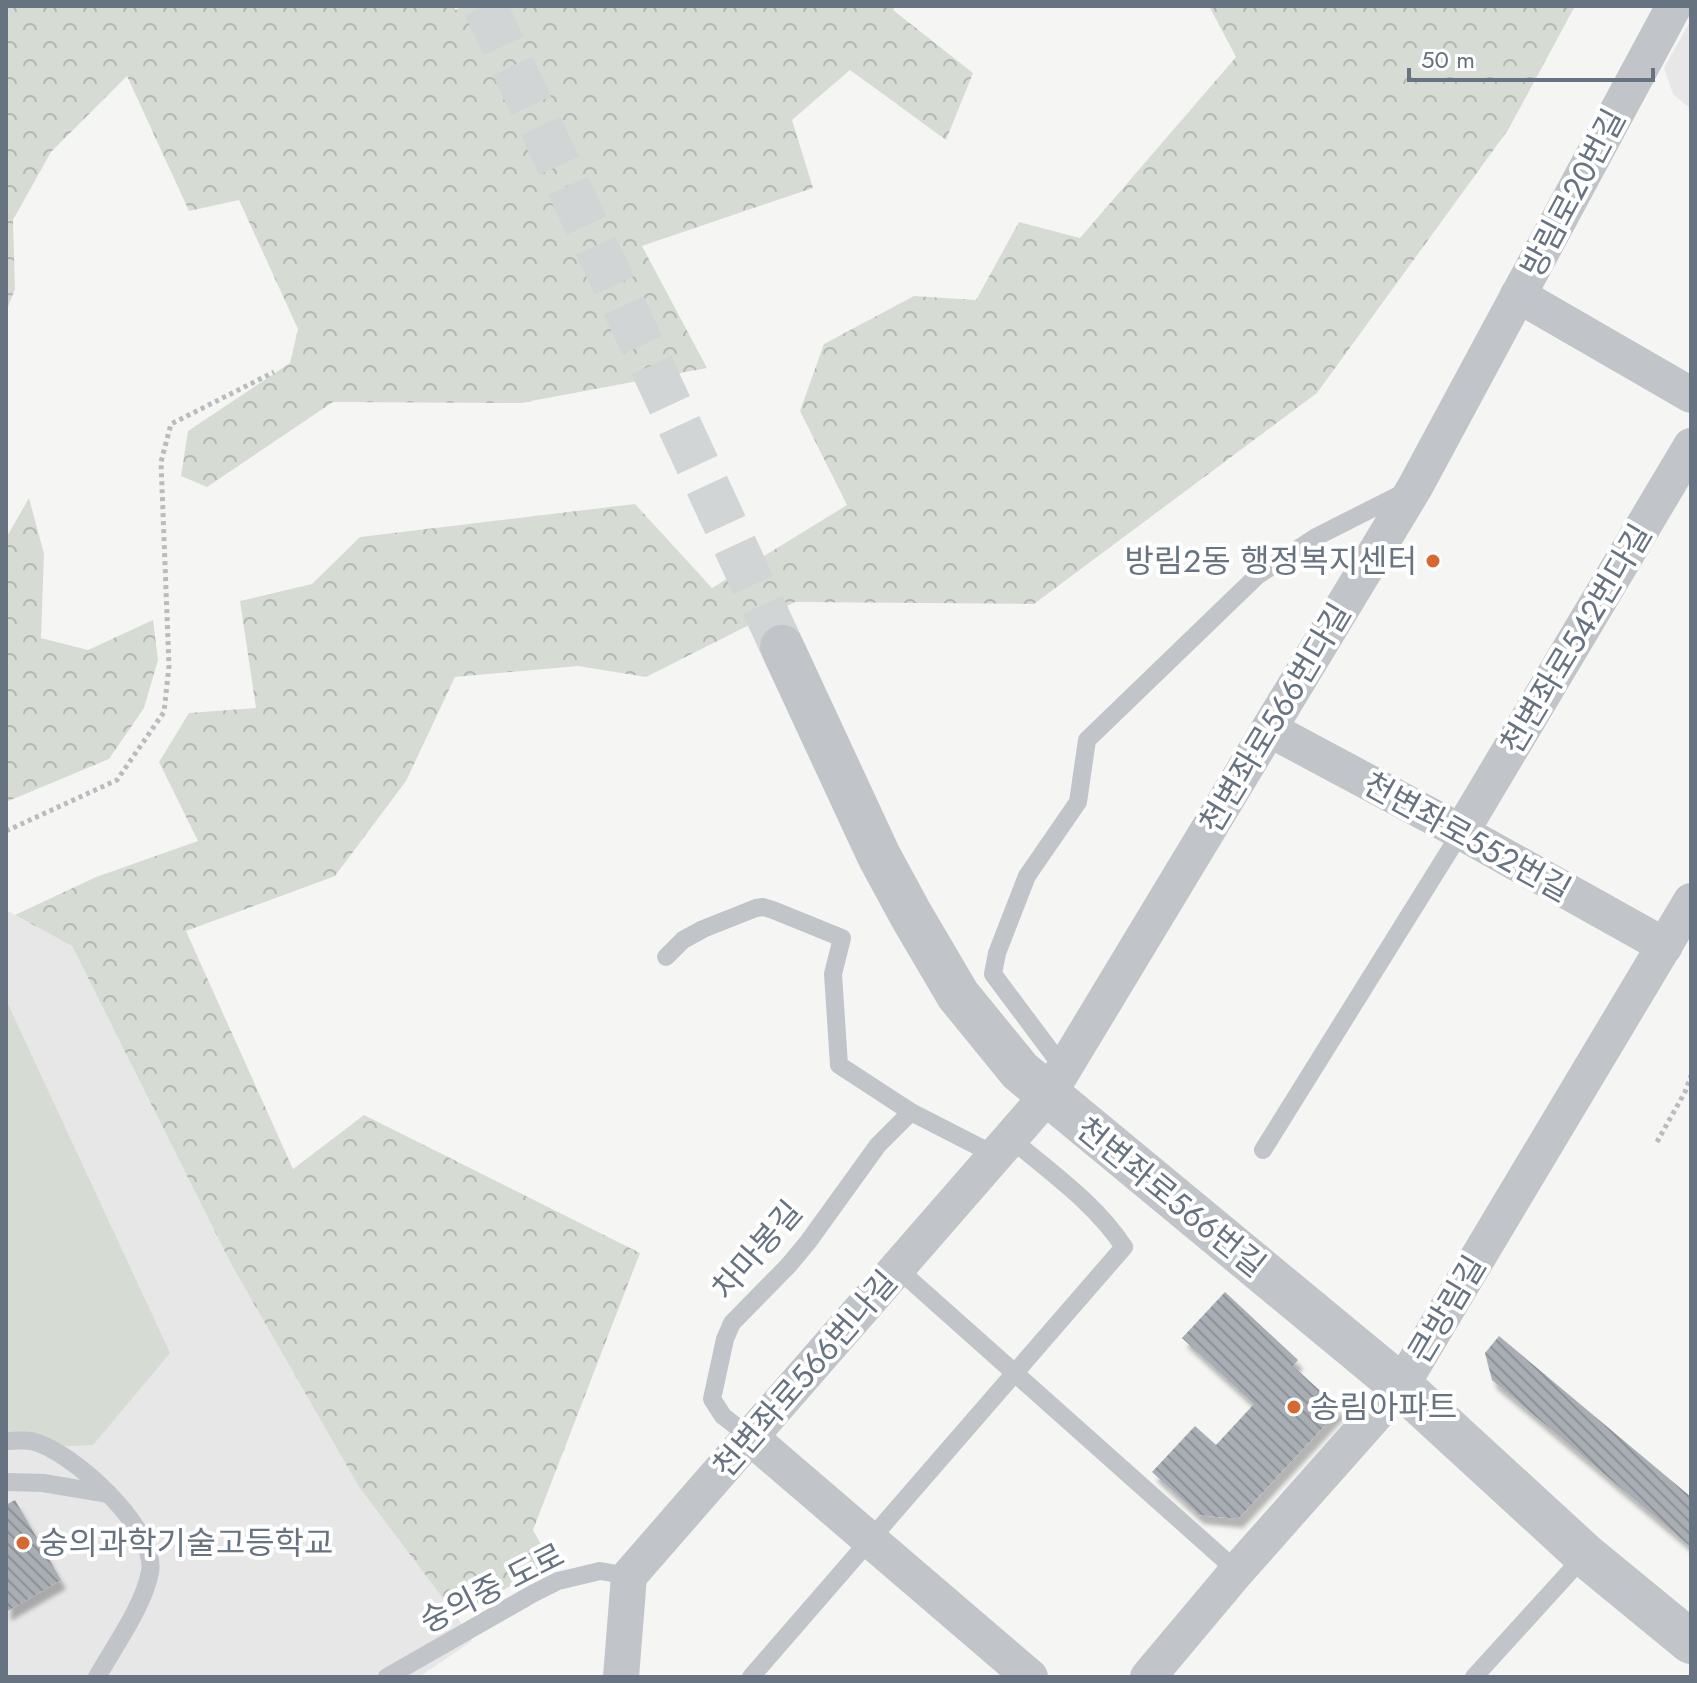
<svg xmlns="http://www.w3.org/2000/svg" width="1697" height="1683" font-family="Jost,'Noto Sans KR',sans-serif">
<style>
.built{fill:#e6e7e6}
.grass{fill:#d6dcd4}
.forest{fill:url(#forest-crowns)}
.building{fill:url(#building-back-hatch);filter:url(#shadow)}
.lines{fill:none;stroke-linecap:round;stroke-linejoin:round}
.tertiary-tunnel{stroke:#d2d5d6;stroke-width:44;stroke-dasharray:44 22;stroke-linecap:butt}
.path{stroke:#b9bbbe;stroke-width:5;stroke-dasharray:4 4;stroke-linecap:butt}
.service{stroke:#c1c4c8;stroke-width:18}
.minor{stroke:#c1c4c8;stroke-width:36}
.tertiary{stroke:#c1c4c8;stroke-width:44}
.poi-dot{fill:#d66832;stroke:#fff;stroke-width:3}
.labels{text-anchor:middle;stroke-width:8;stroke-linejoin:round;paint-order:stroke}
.street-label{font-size:32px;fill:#677381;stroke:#fff}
.poi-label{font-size:32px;fill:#677381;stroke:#fff;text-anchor:start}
</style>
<defs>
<pattern id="forest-crowns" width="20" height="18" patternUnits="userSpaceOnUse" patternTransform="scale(2)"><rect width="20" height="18" fill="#d6dcd4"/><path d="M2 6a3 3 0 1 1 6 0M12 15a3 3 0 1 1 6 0" fill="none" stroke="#b1b7b1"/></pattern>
<pattern id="building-back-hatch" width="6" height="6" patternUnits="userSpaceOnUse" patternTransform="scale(2)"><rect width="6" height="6" fill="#a8aeb4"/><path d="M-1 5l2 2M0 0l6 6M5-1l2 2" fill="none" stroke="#8d9298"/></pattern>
<filter id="shadow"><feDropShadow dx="5" dy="9" stdDeviation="2" flood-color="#0004"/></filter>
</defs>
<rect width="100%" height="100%" fill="#f5f6f3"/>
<g class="built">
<polygon points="1691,20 1691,109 1673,94 1664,68"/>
<polygon points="6,910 72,946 231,1264 359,1487 457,1617 472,1641 419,1677 6,1677"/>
</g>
<polygon class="grass" points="6,1000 170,1353 93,1445 6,1449"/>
<g class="forest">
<polygon points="6,6 453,6 455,10 464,6 895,6 893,10 973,73 946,140 850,70 792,120 813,188 642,246 707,368 521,403 333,402 207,487 181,476 188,431 290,363 298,329 239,200 189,211 127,76 51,152 13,220 15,289 6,312"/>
<polygon points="1209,6 1575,6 1508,130 1317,393 1034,604 795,602 646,677 578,666 455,677 406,781 335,876 186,931 293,1169 364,1115 640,1253 533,1530 551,1562 457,1617 359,1487 231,1264 72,946 15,915 96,877 198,841 159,762 189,713 256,708 240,601 312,584 360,537 635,504 712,588 847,505 800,411 824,344 914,296 976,300 1019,222 1080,238 1236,57"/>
<polygon points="29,498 44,554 41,638 88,650 153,620 158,660 144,708 109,759 6,802 6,538"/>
</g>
<g class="building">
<polygon points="1225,1292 1298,1360 1293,1366 1340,1409 1238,1519 1199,1515 1152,1472 1195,1426 1216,1445 1254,1404 1182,1338"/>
<polygon points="1499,1336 1691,1497 1691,1547 1492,1380 1485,1353"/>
<polygon points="15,1500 61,1580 6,1612 6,1505"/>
</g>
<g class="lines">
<polyline class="tertiary-tunnel" points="485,6 782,647"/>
<g class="path">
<polyline points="6,831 117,780 164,712 169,666 161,462 171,424 274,372"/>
<polyline points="1657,1142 1685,1092 1691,1076"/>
</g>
<g class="service">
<polyline points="666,957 683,940 703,929 756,908 763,907 773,910 842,938 833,974 839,1065 911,1112 995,1155"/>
<polyline points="1064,1069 993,974 997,953 1027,876 1078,802 1087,740 1257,576 1316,537 1405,492"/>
<polyline points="1263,1150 1461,832"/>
<polyline points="898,1269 1237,1571"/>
<polyline points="750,1437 723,1416 712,1399 725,1339 732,1323 788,1266 808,1242 878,1145 911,1112"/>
<path d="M6,1441C14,1441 23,1440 31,1441C70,1449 158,1529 150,1572C144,1605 114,1647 97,1677"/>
<polyline points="6,1482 43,1483 109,1494"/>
<polyline points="387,1677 534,1593 558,1581 600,1571 629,1576"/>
<path d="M751,1677L1124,1247C1095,1203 1050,1172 1010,1138"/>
<polyline points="1474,1677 1585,1555"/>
</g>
<g class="minor">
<polyline points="1518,295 1691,395"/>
<polyline points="1269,729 1461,832 1665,946"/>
<polyline points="1461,832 1691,446"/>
<polyline points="750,1437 1030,1677"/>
<polyline points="621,1677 629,1576 1048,1095 1415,487 1674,6"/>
<polyline points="1148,1677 1237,1571 1401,1386 1691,901"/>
</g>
<polyline class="tertiary" points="782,647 879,856 911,915 958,995 1020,1071 1401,1386 1585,1555 1691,1642"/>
</g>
<g class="poi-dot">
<circle cx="1433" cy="561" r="8"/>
<circle cx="1294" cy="1407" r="8"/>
<circle cx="23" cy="1543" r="8"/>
</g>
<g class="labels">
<g class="street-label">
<text transform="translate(1573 193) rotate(-62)" y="11">방림로20번길</text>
<text transform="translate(1576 639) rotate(-59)" y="11">천변좌로542번다길</text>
<text transform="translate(1275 718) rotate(-59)" y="11">천변좌로566번다길</text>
<text transform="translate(1467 837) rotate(29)" y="11">천변좌로552번길</text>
<text transform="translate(1171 1197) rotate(39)" y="11">천변좌로566번길</text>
<text transform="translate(757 1250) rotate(-49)" y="11">차마봉길</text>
<text transform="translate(1447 1309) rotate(-59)" y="11">큰방림길</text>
<text transform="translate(805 1374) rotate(-49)" y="11">천변좌로566번나길</text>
<text transform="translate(492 1588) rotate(-27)" y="11">숭의중 도로</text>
</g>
<g class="poi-label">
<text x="1417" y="572" text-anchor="end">방림2동 행정복지센터</text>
<text x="1310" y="1418">송림아파트</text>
<text x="39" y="1554">숭의과학기술고등학교</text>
</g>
</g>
<rect width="1697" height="1683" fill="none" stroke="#677381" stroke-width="16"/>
<path d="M1409 68v12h244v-12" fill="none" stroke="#677381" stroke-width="4"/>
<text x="1421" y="68" font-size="24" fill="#677381" stroke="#ffffff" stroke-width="6" paint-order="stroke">50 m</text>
</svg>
